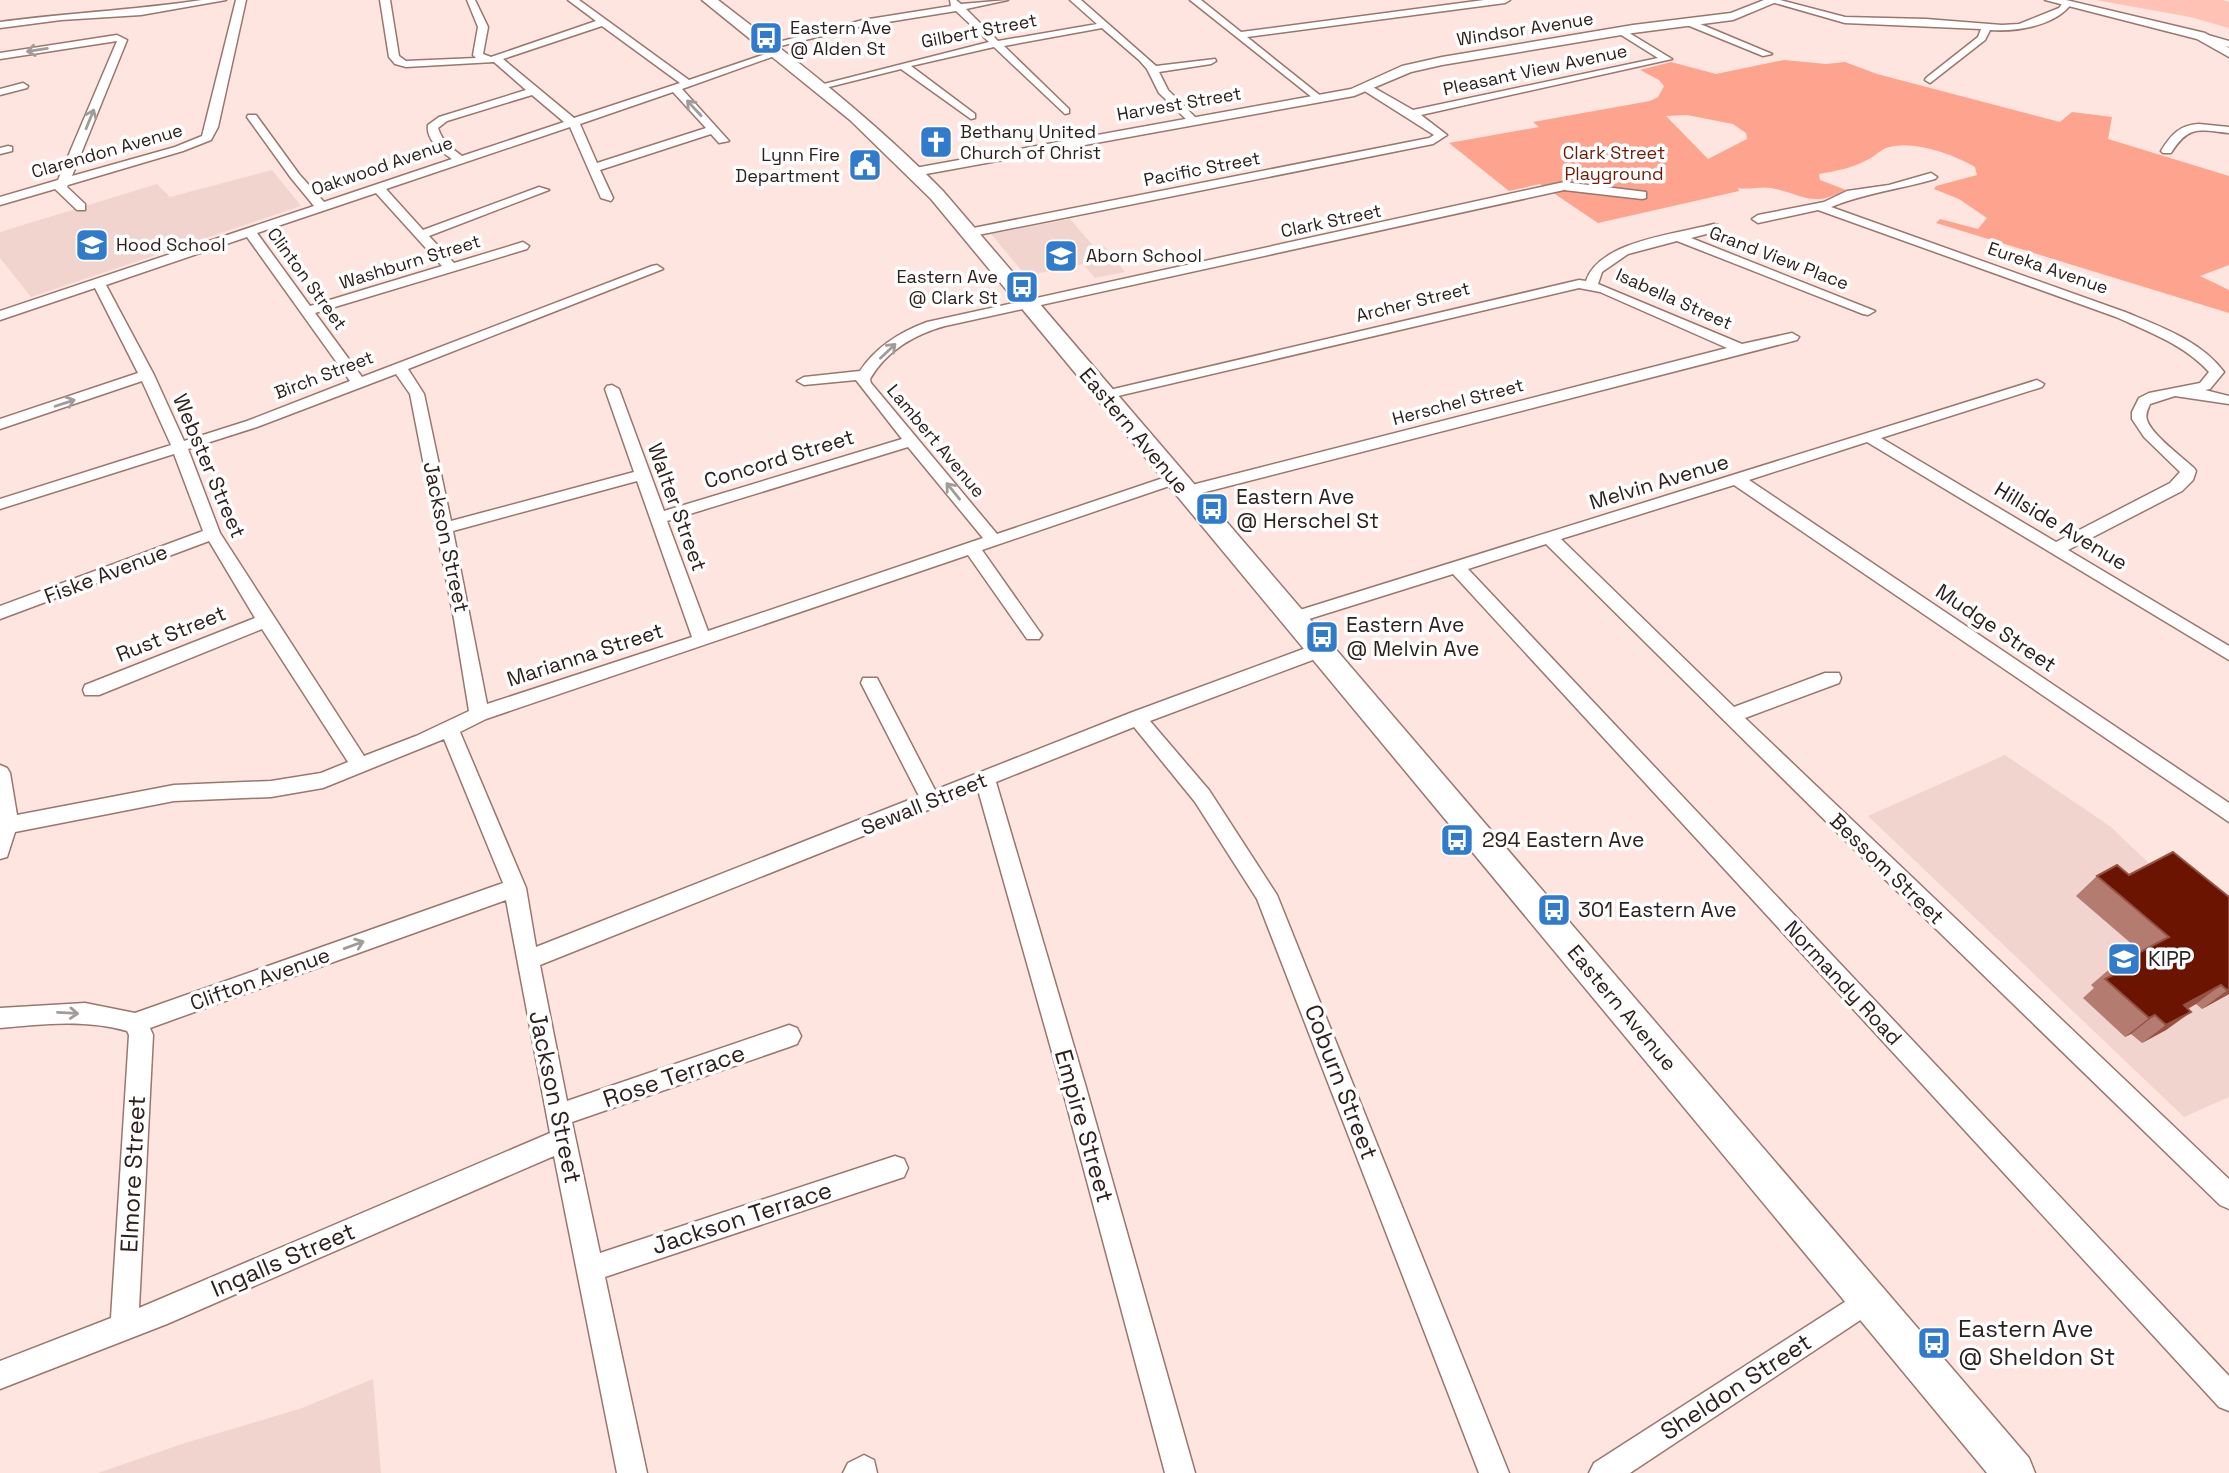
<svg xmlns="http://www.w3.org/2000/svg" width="2229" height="1473" font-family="'Space Grotesk',sans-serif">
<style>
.built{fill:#f1d4ce}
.green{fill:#fda38e;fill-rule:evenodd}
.water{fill:#ffc2b4}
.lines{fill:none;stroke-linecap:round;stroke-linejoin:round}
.minor-casing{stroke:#9a766d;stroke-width:3}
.tertiary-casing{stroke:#9a766d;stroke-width:3}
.secondary-casing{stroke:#9a766d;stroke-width:3}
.minor{fill:#fff;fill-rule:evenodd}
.tertiary{fill:#fff;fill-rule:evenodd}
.secondary{fill:#fff;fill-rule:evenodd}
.wall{fill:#b47c70}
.shaded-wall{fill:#965344}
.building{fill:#6a1401;stroke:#965344;stroke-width:2}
.oneway{stroke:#a19b99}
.labels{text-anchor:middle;stroke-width:7;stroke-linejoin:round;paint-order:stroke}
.far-poi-label{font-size:18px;fill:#2e201c;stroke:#fff;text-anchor:start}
.far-street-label{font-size:18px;fill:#2e201c;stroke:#fff}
.far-park-label{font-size:18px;fill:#6f1a07;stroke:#fff}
.street-label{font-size:21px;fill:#2e201c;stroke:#fff}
.poi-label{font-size:21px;fill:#2e201c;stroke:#fff;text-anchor:start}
.near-street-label{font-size:24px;fill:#2e201c;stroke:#fff}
.near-poi-label{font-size:24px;fill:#2e201c;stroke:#fff;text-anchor:start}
</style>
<rect width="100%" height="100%" fill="#fee5df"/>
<g class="built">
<polygon points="272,170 301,206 31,297 0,258 0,232 157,184 170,197"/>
<polygon points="1070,219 1095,248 1104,246 1125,272 1095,278 1083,264 1026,276 991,234"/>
<polygon points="2005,755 2111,827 2187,900 2229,934 2229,1097 2184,1117 1868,816"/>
<polygon points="373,1379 381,1473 98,1473 182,1444 302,1408"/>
</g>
<path class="green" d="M1784,60L1826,64L1845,62L1877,74L2060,122L2072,112L2112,117L2108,139L2229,176V265L2200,276L2229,290V313L1936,223L1940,219L1978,229L1987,218L1959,199L1934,189L1936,186L1977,175L1975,167C1953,154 1911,139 1886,148C1879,151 1874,157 1867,160C1852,168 1836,171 1819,174L1820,180L1846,190C1811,208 1806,195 1771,188C1761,186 1749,190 1738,188L1739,191L1598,223L1540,184L1509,191L1449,143L1539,127L1533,122L1650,101L1658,97L1664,86L1659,80L1640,70L1671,62L1716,74ZM1687,115L1733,124L1746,133L1747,139L1708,159L1666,116Z"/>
<polygon class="water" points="2096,0 2223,0 2229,2 2229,28 2190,17"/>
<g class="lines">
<defs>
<g id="minor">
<path d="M202,0H226L141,15L61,20L0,28V22C67,13 135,10 202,0Z"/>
<polygon points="236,0 246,0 218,127 211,140 183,151 68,185 67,187 85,204 85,210 77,210 55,189 0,205 0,197 58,180 117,41 0,59 0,53 117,35 127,40 72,176 175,147 202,136"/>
<path d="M380,0H390L399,56L406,61L476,58L473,55L478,27L467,0H475L488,27L483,54L491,57L596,21L568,0H579L689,80L774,51L783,53L682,89L729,141L719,143L711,134L600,170L613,198L611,201L601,198L570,127L386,189L423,230L539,187L549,190L429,236L454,263L523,242L529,246L527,249L315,313L362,377L652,266L657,265L663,269L408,369L424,394L451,521L634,472L605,389L607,386L612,385L619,389L664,511L902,439L856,380L804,385L797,381L804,377L860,371C876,347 900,332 927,322L1564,182L1646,192V198L1642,199L1564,190L945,326C915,334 886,351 870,379L871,383L997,534L1169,476L1175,474L1183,479L1181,482L982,550L1039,631L1042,635L1039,639H1027L968,555L486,719L460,732L526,888L536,947L919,796L861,683L863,678H877L935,790L1130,713L1314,645H1326L1329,650L1326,655L1150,721L1209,790L1277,895L1509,1473H1479L1257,899L1195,802L1134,727L996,782L1085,1084L1195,1473H1165L1061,1084L978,790L540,965L567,1101L789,1025L797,1028L801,1036L797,1044L789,1047L572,1122L600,1253L895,1156L904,1159L908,1168L904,1177L895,1180L605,1277L647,1473H617L554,1156L167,1324L0,1389V1361L111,1318L129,1035L127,1031C86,1019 42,1024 0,1028V1008L85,1003L135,1013L503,883L444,739L323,788L271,797L174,801L15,832L7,857L0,859V765L7,768L10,773L17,815L174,785L271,781L321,773L348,762L262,629L99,695H85L83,690L85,685L255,618L209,541L0,619V606L203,531L174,454L0,509V499L171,445L142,381L0,429V419L138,373L95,288L0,320V311L314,206L291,178L247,117L248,115H256L299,174L324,202L452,159C440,151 426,139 428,125L439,117L526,90L494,62L406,67L395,64L389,57ZM602,26L680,83L574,118L503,59ZM673,92L706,128L597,163L580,124ZM532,95L564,122L462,156C451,148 442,141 438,128L447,121ZM376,193L442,266L310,306L257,233ZM247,237L350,381L247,421L184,441L154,375L106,285ZM396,374L410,394L454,619L469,711L416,736L364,756L220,533L188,449L257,427ZM908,447L983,538L708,631L667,521ZM637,481L692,637L487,704L453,531ZM506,900L550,1133L139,1308L153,1035L150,1028Z"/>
<polygon points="950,0 956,0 961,4 1008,0 966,9 998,41 1097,24 1070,0 1081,0 1156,66 1215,59 1216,61 1211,64 1159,72 1168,90 1199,121 1190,123 1159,93 1147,69 1139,60 1102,28 1004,46 1069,109 1069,113 1065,114 994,47 911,66 975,114 975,118 971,119 901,69 821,89 816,86 989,42 956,11 863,26 768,49 763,46 863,20 951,6"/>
<polygon points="1190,0 1201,0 1241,32 1484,0 1510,0 1505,3 1247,37 1322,97 1322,101 1318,102"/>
<path d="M1780,0L1845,17L1926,19L2002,25L2019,24L2059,8L2064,1L2072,3C2056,26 2016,32 1990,30L1985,40L1930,83L1925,80L1926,78L1978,37L1981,29L1845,23L1768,1Z"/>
<polygon points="1687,21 1693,21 1772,54 1763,56 1687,25"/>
<polygon points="1621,28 1672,59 1421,115 1447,135 1433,144 968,237 962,233 968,229 1429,138 1434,135 1363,90 1363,86 1371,86 1413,110 1658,58 1618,33 1618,29"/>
<polygon points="2201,33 2229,41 2229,47 2198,38 2196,36"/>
<polygon points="23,83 28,86 27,88 0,95 0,89"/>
<path d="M2199,124L2229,127V133C2198,130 2189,125 2171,153H2163L2161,151C2171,135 2179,125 2199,124Z"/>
<polygon points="8,146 12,147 12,151 0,154 0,148"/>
<path d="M1931,173L1937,177L1935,179C1901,189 1864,193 1831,207L2125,312C2161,327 2200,340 2224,372L2210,389L2205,390L2229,396V404L2175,396L2150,404C2148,409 2145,414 2147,420C2152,435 2181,456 2194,468L2196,471L2193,480L2182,491L2068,550L2229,646V660L1867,442L1749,480L2229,803V822L1734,485L1561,539L1734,707L1825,673H1839L1841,678L1839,683L1745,718L2229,1179V1209L2220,1205L1865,860L1546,544L1468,569L2229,1376V1411L2219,1407L1453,574L1293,624L1284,618L1287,614L2037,380L2044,384L2042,387L1881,438L2056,542L2170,483L2180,472L2144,437L2132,419V412L2139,398L2149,393L2200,383L2209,372C2185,345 2149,332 2116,317L1818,210L1758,223L1752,219L1758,215L1824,202L1847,191L1889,185Z"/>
<path d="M1714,224L1718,225V231L1691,238L1875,311L1868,315L1863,314L1677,241L1628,254L1602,272L1598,284L1742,344L1792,333L1799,337L1797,340L1186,497L1178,492L1180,488L1727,348L1600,292L1579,288L1105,399L1098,395L1105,391L1579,280L1586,281C1599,241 1677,234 1714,224Z"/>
<polygon points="1868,1287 1877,1291 1881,1300 1877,1309 1630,1473 1589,1473 1594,1463"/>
<polygon points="864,1455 874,1460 877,1473 843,1473 848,1463"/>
</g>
<g id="tertiary">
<polygon points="1764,0 1781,0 1733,20 1633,33 1442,65 1411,72 1354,96 915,176 908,172 915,168 1351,89 1402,66 1442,57 1633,25 1731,13"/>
<polygon points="2045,0 2066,0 2205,33 2229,48 2229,57 2197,39"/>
</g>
<path id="secondary" d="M702,0H718C796,60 874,120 943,191L2029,1458L2035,1473H1987L931,199L850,120Z"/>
</defs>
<use href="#minor" class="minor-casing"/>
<use href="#tertiary" class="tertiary-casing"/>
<use href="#secondary" class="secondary-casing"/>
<use href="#minor" class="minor"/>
<use href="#tertiary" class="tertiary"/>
<use href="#secondary" class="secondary"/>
</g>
<polygon class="wall" points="2173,852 2229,994 2202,1009 2196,1004 2188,1009 2191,1012 2166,1030 2142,1043 2131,1034 2125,1037 2083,998 2094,988 2091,985 2113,966 2141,952 2076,896 2097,876 2129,875"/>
<g class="shaded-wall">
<polygon points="2221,985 2196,1004 2163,1022 2184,1005"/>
<polygon points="2229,989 2229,994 2202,1009"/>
<polygon points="2191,1012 2166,1030 2142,1043 2166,1025"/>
<polygon points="2155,1015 2131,1034 2125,1037 2149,1018"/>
</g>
<polygon class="building" points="2173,852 2229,897 2229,989 2227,990 2221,985 2184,1005 2191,1012 2166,1025 2155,1015 2149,1018 2105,979 2119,972 2113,966 2169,937 2097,876 2117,865 2129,875"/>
<defs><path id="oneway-shaft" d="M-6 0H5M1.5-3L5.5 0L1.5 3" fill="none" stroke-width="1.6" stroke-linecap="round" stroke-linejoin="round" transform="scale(1.75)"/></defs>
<g class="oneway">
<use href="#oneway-shaft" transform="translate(37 50) rotate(171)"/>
<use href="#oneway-shaft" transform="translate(694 108) rotate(-133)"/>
<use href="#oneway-shaft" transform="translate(90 119) rotate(-68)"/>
<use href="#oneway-shaft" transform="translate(888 351) rotate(-43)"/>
<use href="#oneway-shaft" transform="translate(65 403) rotate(-18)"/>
<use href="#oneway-shaft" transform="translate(953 491) rotate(-129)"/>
<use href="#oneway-shaft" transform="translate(354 945) rotate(-20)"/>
<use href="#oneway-shaft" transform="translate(68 1013) rotate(3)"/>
</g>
<defs>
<symbol id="bus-square" viewBox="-11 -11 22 22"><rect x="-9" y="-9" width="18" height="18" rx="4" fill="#307bcb" stroke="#fff"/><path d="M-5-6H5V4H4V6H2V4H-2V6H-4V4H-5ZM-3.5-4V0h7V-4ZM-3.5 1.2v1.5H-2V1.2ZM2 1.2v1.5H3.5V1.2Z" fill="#fff"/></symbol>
<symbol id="church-square" viewBox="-11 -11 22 22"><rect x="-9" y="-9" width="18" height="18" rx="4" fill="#307bcb" stroke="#fff"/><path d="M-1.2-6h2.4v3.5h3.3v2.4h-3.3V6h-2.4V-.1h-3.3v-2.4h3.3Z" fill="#fff"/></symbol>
<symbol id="civic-square" viewBox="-11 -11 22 22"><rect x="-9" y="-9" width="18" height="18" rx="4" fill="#307bcb" stroke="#fff"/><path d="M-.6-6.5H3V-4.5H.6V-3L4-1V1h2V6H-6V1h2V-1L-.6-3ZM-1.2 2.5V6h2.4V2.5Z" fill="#fff"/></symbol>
<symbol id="school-square" viewBox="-11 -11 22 22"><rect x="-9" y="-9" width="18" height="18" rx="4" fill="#307bcb" stroke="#fff"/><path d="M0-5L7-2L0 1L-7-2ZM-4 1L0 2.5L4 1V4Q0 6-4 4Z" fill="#fff"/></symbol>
</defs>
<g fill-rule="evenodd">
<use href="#bus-square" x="747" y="19" width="38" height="38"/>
<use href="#church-square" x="917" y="123" width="38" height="38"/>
<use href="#civic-square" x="846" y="146" width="38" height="38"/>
<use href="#school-square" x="73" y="226" width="38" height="38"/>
<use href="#school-square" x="1042" y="237" width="38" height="38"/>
<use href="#bus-square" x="1003" y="268" width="38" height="38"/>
<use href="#bus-square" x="1193" y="490" width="38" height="38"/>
<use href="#bus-square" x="1303" y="618" width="38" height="38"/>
<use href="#bus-square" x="1438" y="821" width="38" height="38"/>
<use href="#bus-square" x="1535" y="891" width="38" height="38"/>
<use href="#school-square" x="2105" y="940" width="38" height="38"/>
<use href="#bus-square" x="1915" y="1324" width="38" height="38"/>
</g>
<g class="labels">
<g class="far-poi-label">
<text x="790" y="34">Eastern Ave<tspan x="790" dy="21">@ Alden St</tspan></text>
<text x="960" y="138">Bethany United<tspan x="960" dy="21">Church of Christ</tspan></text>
<text x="840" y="161" text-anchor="end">Lynn Fire<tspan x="840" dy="21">Department</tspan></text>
<text x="116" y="251">Hood School</text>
<text x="1086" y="262">Aborn School</text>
<text x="998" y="283" text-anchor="end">Eastern Ave<tspan x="998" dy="21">@ Clark St</tspan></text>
</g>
<g class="far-street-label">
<text transform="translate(1525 29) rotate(-9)" y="6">Windsor Avenue</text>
<text transform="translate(979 31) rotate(-11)" y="6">Gilbert Street</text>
<text transform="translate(1535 70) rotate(-12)" y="6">Pleasant View Avenue</text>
<text transform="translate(1179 104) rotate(-10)" y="6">Harvest Street</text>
<text transform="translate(107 151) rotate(-16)" y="6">Clarendon Avenue</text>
<text transform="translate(382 166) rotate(-19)" y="6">Oakwood Avenue</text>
<text transform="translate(1202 169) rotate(-11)" y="6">Pacific Street</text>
<text transform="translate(1331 221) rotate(-12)" y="6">Clark Street</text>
<text transform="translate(1779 258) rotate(21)" y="6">Grand View Place</text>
<text transform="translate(410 262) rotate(-17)" y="6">Washburn Street</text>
<text transform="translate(2048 268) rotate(19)" y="6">Eureka Avenue</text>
<text transform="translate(307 279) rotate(54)" y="6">Clinton Street</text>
<text transform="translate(1674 299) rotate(24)" y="6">Isabella Street</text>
<text transform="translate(1413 302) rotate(-14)" y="6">Archer Street</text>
<text transform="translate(324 375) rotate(-21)" y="6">Birch Street</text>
<text transform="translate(1458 402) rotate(-15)" y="6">Herschel Street</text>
<text transform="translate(936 441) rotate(50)" y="6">Lambert Avenue</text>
</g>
<g class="far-park-label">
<text x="1614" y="159">Clark Street<tspan x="1614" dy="21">Playground</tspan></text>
</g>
<g class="street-label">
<text transform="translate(1134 431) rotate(50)" y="7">Eastern Avenue</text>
<text transform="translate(779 459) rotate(-17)" y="7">Concord Street</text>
<text transform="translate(209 466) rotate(67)" y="7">Webster Street</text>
<text transform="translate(1659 482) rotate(-17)" y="7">Melvin Avenue</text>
<text transform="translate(677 507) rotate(70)" y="7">Walter Street</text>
<text transform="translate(2061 526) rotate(31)" y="7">Hillside Avenue</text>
<text transform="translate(446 537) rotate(78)" y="7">Jackson Street</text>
<text transform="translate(106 574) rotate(-21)" y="7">Fiske Avenue</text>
<text transform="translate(1996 628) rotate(34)" y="7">Mudge Street</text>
<text transform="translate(171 634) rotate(-22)" y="7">Rust Street</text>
<text transform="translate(585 655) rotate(-18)" y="7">Marianna Street</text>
<text transform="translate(924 804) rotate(-22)" y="7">Sewall Street</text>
<text transform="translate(1887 869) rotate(44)" y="7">Bessom Street</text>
<text transform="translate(260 979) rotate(-20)" y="7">Clifton Avenue</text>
<text transform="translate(1843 983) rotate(47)" y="7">Normandy Road</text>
<text transform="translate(1622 1008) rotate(50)" y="7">Eastern Avenue</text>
</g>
<g class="poi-label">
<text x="1236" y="504">Eastern Ave<tspan x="1236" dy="24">@ Herschel St</tspan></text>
<text x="1346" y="632">Eastern Ave<tspan x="1346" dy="24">@ Melvin Ave</tspan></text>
<text x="1482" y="847">294 Eastern Ave</text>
<text x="1578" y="917">301 Eastern Ave</text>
<text x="2148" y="966">KIPP</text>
</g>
<g class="near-street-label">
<text transform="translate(674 1076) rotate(-19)" y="8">Rose Terrace</text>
<text transform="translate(1341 1082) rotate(69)" y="8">Coburn Street</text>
<text transform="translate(555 1097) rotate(78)" y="8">Jackson Street</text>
<text transform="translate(1084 1126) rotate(74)" y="8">Empire Street</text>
<text transform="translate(133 1174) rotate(-87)" y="8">Elmore Street</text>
<text transform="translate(742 1218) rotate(-18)" y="8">Jackson Terrace</text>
<text transform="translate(283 1260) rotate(-23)" y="8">Ingalls Street</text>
<text transform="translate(1736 1387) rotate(-33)" y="8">Sheldon Street</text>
</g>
<g class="near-poi-label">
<text x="1958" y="1337">Eastern Ave<tspan x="1958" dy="28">@ Sheldon St</tspan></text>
</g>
</g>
</svg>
